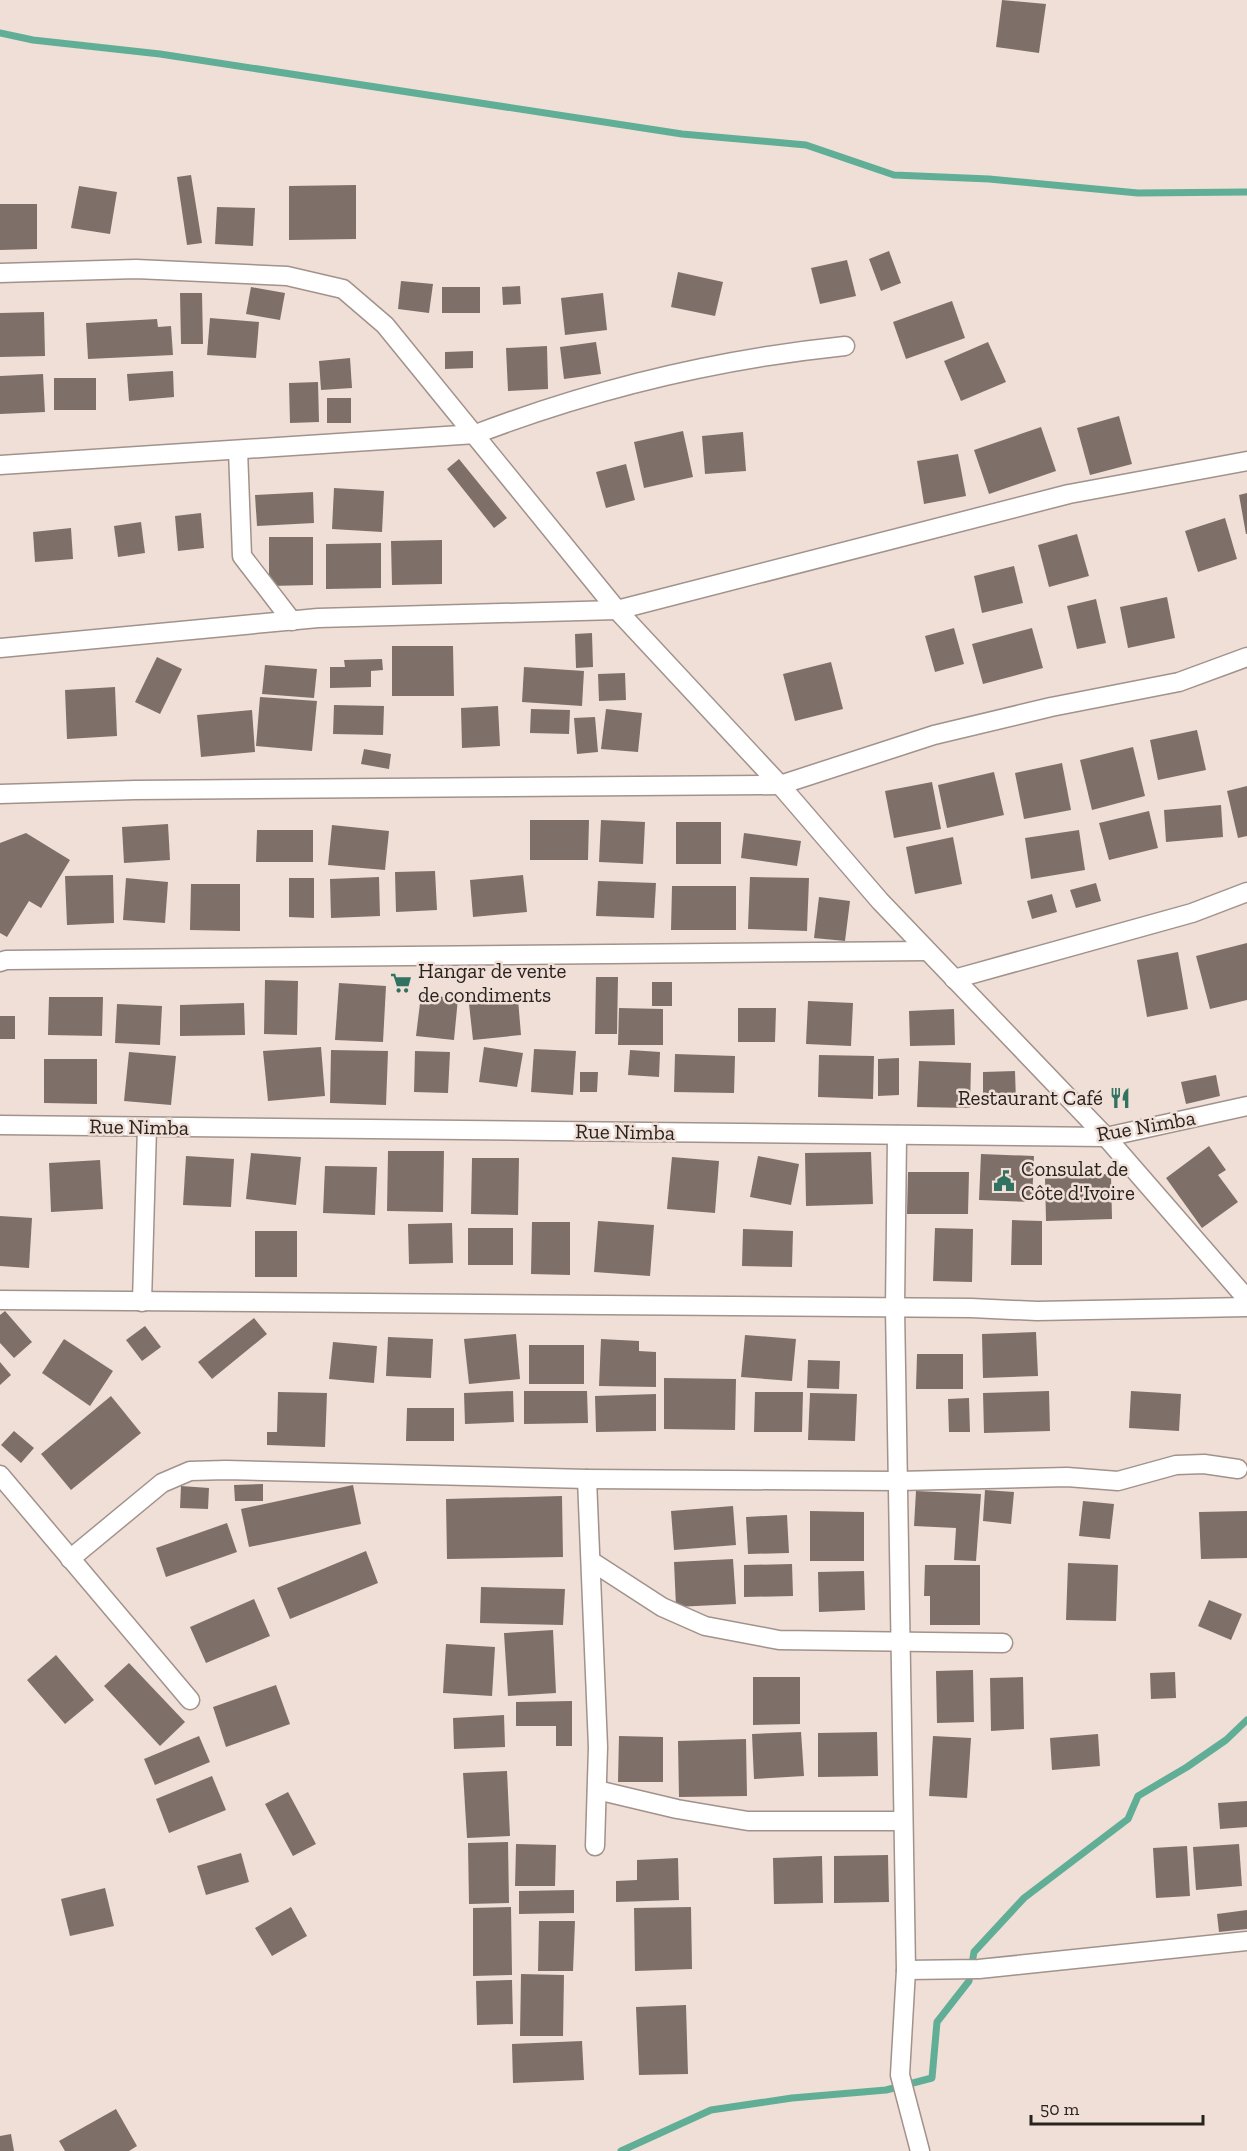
<svg xmlns="http://www.w3.org/2000/svg" width="1247" height="2151" font-family="'Zilla Slab',serif">
<style>
.lines{fill:none;stroke-linecap:round;stroke-linejoin:round}
.stream{stroke:#61ae97;stroke-width:7}
.building{fill:#7e7069}
.street-casing{stroke:#a1928b;stroke-width:21}
.street{stroke:#fff;stroke-width:18}
.labels{text-anchor:middle;stroke-width:5;stroke-linejoin:round;paint-order:stroke}
.poi-label{font-size:21px;fill:#292320;stroke:#efdfd7;text-anchor:start}
.street-label{font-size:21px;fill:#292320;stroke:#efdfd7}
</style>
<rect width="100%" height="100%" fill="#efdfd7"/>
<g class="lines">
<g class="stream">
<polyline points="0,33 33,40 160,54 682,134 806,145 894,175 989,179 1138,193 1247,192"/>
<polyline points="621,2151 711,2110 792,2098 886,2090 932,2078 937,2022 969,1981 974,1952 1024,1898 1128,1819 1138,1796 1187,1767 1226,1740 1247,1720"/>
</g>
</g>
<g class="building">
<polygon points="1002,0 1046,4 1039,53 996,47"/>
<polygon points="191,175 202,243 187,245 177,177"/>
<polygon points="356,185 356,239 289,240 289,186"/>
<polygon points="79,186 117,192 110,234 71,228"/>
<polygon points="0,204 37,204 37,249 0,250"/>
<polygon points="217,207 255,208 253,246 215,244"/>
<polygon points="889,251 901,283 881,291 869,259"/>
<polygon points="847,260 856,296 820,304 811,268"/>
<polygon points="678,272 723,282 715,316 671,307"/>
<polygon points="401,281 433,284 429,313 398,309"/>
<polygon points="520,286 521,304 503,305 502,287"/>
<polygon points="251,287 285,293 280,320 246,314"/>
<rect x="442" y="287" width="38" height="26"/>
<polygon points="180,293 202,293 203,344 181,344"/>
<polygon points="603,293 607,330 565,335 561,298"/>
<polygon points="952,301 965,338 906,359 893,322"/>
<polygon points="44,312 45,356 0,357 0,313"/>
<polygon points="210,318 259,322 256,358 207,355"/>
<polygon points="157,319 158,327 171,326 173,355 88,359 86,323"/>
<polygon points="596,342 601,374 564,379 560,347"/>
<polygon points="988,342 1006,382 961,401 944,361"/>
<polygon points="547,346 548,389 508,391 506,348"/>
<polygon points="473,351 473,368 445,369 445,352"/>
<polygon points="350,358 352,388 321,390 319,361"/>
<polygon points="173,371 174,397 129,401 127,374"/>
<polygon points="43,374 45,412 0,414 0,376"/>
<rect x="54" y="378" width="42" height="32"/>
<polygon points="318,382 319,422 290,423 289,383"/>
<rect x="327" y="398" width="24" height="25"/>
<polygon points="1119,416 1132,464 1090,475 1077,428"/>
<polygon points="1041,427 1056,471 989,494 974,450"/>
<polygon points="683,431 693,477 644,488 634,442"/>
<polygon points="743,432 746,471 705,474 702,436"/>
<polygon points="958,454 966,496 924,504 917,461"/>
<polygon points="459,459 507,518 494,528 447,469"/>
<polygon points="626,464 635,500 606,508 596,472"/>
<polygon points="334,488 384,491 382,532 332,529"/>
<polygon points="313,492 314,523 257,526 255,495"/>
<polygon points="1247,493 1247,534 1246,534 1239,495"/>
<polygon points="201,513 204,548 178,551 175,516"/>
<polygon points="1225,518 1237,559 1198,572 1185,531"/>
<polygon points="141,522 145,553 118,557 114,526"/>
<polygon points="71,528 73,559 35,562 33,532"/>
<polygon points="1077,534 1089,576 1049,587 1038,545"/>
<polygon points="269,537 313,537 313,585 269,586"/>
<polygon points="442,540 442,584 392,585 391,541"/>
<polygon points="381,543 381,588 326,589 326,544"/>
<polygon points="1014,566 1023,603 982,613 974,576"/>
<polygon points="1167,597 1175,638 1128,648 1120,607"/>
<polygon points="1096,599 1106,643 1077,649 1067,606"/>
<polygon points="954,628 964,664 935,672 925,636"/>
<polygon points="1032,628 1043,668 983,684 972,644"/>
<polygon points="592,633 593,667 576,668 575,634"/>
<polygon points="392,646 453,646 454,696 392,696"/>
<polygon points="157,657 182,669 160,714 135,702"/>
<polygon points="382,659 383,670 371,671 371,687 330,688 330,667 345,667 344,660"/>
<polygon points="831,662 843,709 795,721 783,674"/>
<polygon points="265,665 317,669 314,698 262,694"/>
<polygon points="524,667 584,671 582,706 522,702"/>
<polygon points="625,673 626,700 599,701 598,674"/>
<polygon points="115,687 117,736 67,739 65,690"/>
<polygon points="260,697 317,701 312,751 256,746"/>
<polygon points="334,705 384,706 383,735 333,734"/>
<polygon points="498,706 500,746 462,748 461,708"/>
<polygon points="531,709 570,710 569,734 530,733"/>
<polygon points="606,709 642,713 638,752 601,749"/>
<polygon points="252,710 255,752 201,757 197,715"/>
<polygon points="595,717 598,752 577,754 574,718"/>
<polygon points="1197,730 1206,770 1158,780 1150,740"/>
<polygon points="1133,747 1145,796 1092,810 1080,760"/>
<polygon points="364,749 391,754 389,769 361,764"/>
<polygon points="1062,763 1071,810 1024,819 1015,773"/>
<polygon points="994,772 1004,815 947,828 938,785"/>
<polygon points="932,782 941,829 894,838 885,791"/>
<polygon points="1247,786 1247,836 1238,838 1227,791"/>
<polygon points="1221,805 1223,837 1166,842 1164,810"/>
<polygon points="1149,811 1158,848 1109,860 1099,823"/>
<polygon points="530,820 589,820 588,860 530,860"/>
<polygon points="601,820 645,822 643,864 599,862"/>
<rect x="676" y="822" width="45" height="42"/>
<polygon points="168,824 170,860 124,863 122,827"/>
<polygon points="332,825 389,831 385,870 328,865"/>
<polygon points="257,830 313,830 313,862 256,862"/>
<polygon points="1079,830 1085,870 1031,879 1025,838"/>
<polygon points="26,833 70,860 41,908 29,901 7,937 0,933 0,843"/>
<polygon points="744,833 801,841 797,866 741,858"/>
<polygon points="953,837 962,884 915,894 906,847"/>
<polygon points="435,871 437,910 396,912 395,872"/>
<polygon points="113,875 114,923 67,925 65,876"/>
<polygon points="523,875 527,912 473,917 470,880"/>
<polygon points="379,877 380,916 331,918 330,879"/>
<polygon points="750,877 809,878 807,931 748,929"/>
<polygon points="126,878 168,882 165,923 123,920"/>
<polygon points="289,878 314,878 314,918 289,917"/>
<polygon points="598,881 656,883 654,918 596,916"/>
<polygon points="1096,883 1101,901 1076,908 1070,890"/>
<polygon points="191,884 240,884 240,931 190,930"/>
<polygon points="672,886 736,886 736,930 671,930"/>
<polygon points="1052,894 1057,912 1032,919 1027,901"/>
<polygon points="819,897 850,901 845,941 814,938"/>
<polygon points="1247,943 1247,1000 1210,1009 1196,956"/>
<polygon points="1178,952 1188,1009 1147,1017 1137,960"/>
<polygon points="596,977 618,977 617,1034 595,1034"/>
<polygon points="265,980 298,981 297,1035 264,1034"/>
<rect x="652" y="982" width="20" height="24"/>
<polygon points="339,983 386,986 383,1042 335,1040"/>
<polygon points="421,995 458,998 454,1040 416,1036"/>
<polygon points="49,997 103,997 102,1036 48,1035"/>
<polygon points="518,999 521,1035 473,1040 469,1004"/>
<polygon points="808,1001 853,1003 851,1046 806,1044"/>
<polygon points="244,1003 245,1035 180,1036 180,1005"/>
<polygon points="117,1004 162,1006 160,1045 115,1043"/>
<polygon points="619,1008 663,1009 663,1045 618,1045"/>
<polygon points="738,1008 776,1008 775,1042 738,1042"/>
<polygon points="954,1009 955,1045 910,1046 909,1011"/>
<rect x="0" y="1016" width="15" height="23"/>
<polygon points="321,1047 325,1096 268,1101 263,1051"/>
<polygon points="484,1047 523,1053 517,1087 479,1082"/>
<polygon points="534,1049 576,1051 573,1095 531,1092"/>
<polygon points="331,1050 388,1051 386,1105 330,1103"/>
<polygon points="630,1050 660,1052 659,1077 628,1075"/>
<polygon points="415,1051 450,1052 448,1093 414,1092"/>
<polygon points="129,1052 176,1056 171,1105 124,1101"/>
<polygon points="675,1054 735,1056 734,1093 674,1092"/>
<polygon points="819,1055 874,1056 873,1099 818,1097"/>
<polygon points="899,1058 899,1095 878,1096 878,1059"/>
<polygon points="44,1059 97,1059 97,1104 44,1103"/>
<polygon points="919,1061 971,1063 970,1108 917,1107"/>
<polygon points="1015,1071 1016,1103 983,1104 983,1072"/>
<polygon points="580,1072 598,1072 597,1092 580,1092"/>
<polygon points="1216,1075 1220,1096 1186,1104 1181,1082"/>
<polygon points="1209,1146 1226,1170 1218,1175 1238,1202 1202,1228 1166,1178"/>
<polygon points="388,1151 444,1151 443,1212 387,1211"/>
<polygon points="871,1152 873,1204 806,1206 805,1153"/>
<polygon points="251,1153 301,1157 296,1205 246,1199"/>
<polygon points="981,1154 1034,1156 1032,1202 979,1200"/>
<polygon points="186,1156 234,1159 231,1207 183,1205"/>
<polygon points="758,1156 799,1164 791,1205 750,1197"/>
<polygon points="672,1157 719,1161 715,1213 667,1209"/>
<polygon points="472,1158 519,1158 518,1215 471,1214"/>
<polygon points="100,1160 103,1209 51,1212 49,1163"/>
<polygon points="325,1166 377,1167 375,1215 323,1213"/>
<polygon points="908,1172 969,1172 968,1214 907,1214"/>
<polygon points="1111,1174 1112,1219 1046,1221 1045,1176"/>
<polygon points="0,1216 32,1218 29,1268 0,1266"/>
<polygon points="1012,1220 1042,1221 1042,1265 1011,1265"/>
<polygon points="598,1221 654,1225 650,1276 594,1272"/>
<polygon points="532,1222 570,1222 570,1275 531,1274"/>
<polygon points="452,1223 453,1263 409,1264 408,1224"/>
<rect x="468" y="1228" width="45" height="37"/>
<polygon points="935,1228 973,1229 972,1282 933,1281"/>
<polygon points="743,1229 793,1231 792,1267 742,1266"/>
<rect x="255" y="1231" width="42" height="46"/>
<polygon points="5,1311 32,1342 14,1358 0,1343 0,1315"/>
<polygon points="254,1318 267,1334 212,1379 198,1362"/>
<polygon points="145,1326 161,1347 142,1361 126,1340"/>
<polygon points="1036,1332 1038,1376 983,1378 982,1334"/>
<polygon points="516,1334 520,1379 469,1384 464,1339"/>
<polygon points="745,1335 796,1339 792,1381 741,1377"/>
<polygon points="388,1337 433,1339 431,1378 386,1376"/>
<polygon points="64,1339 113,1371 90,1406 42,1373"/>
<polygon points="601,1339 639,1341 639,1351 656,1352 656,1387 599,1386"/>
<polygon points="333,1342 377,1346 374,1383 329,1379"/>
<rect x="529" y="1345" width="55" height="39"/>
<polygon points="917,1354 963,1354 963,1389 916,1389"/>
<polygon points="808,1360 840,1361 839,1389 807,1388"/>
<polygon points="0,1362 11,1375 0,1385"/>
<polygon points="664,1378 736,1379 735,1430 664,1429"/>
<polygon points="513,1391 514,1422 465,1424 464,1393"/>
<polygon points="524,1391 587,1391 588,1423 524,1424"/>
<polygon points="1049,1391 1050,1431 984,1433 983,1393"/>
<polygon points="1131,1391 1181,1394 1179,1431 1129,1428"/>
<polygon points="278,1392 327,1393 325,1447 267,1445 267,1432 277,1432"/>
<polygon points="755,1392 803,1392 802,1432 754,1432"/>
<polygon points="810,1393 857,1394 855,1441 808,1440"/>
<polygon points="656,1394 656,1431 596,1432 595,1396"/>
<polygon points="111,1396 141,1433 71,1490 41,1454"/>
<polygon points="969,1398 970,1432 949,1432 948,1399"/>
<polygon points="407,1408 454,1408 454,1441 406,1441"/>
<polygon points="14,1431 34,1448 21,1463 1,1445"/>
<polygon points="263,1484 263,1501 235,1501 234,1485"/>
<polygon points="353,1485 361,1524 249,1547 241,1509"/>
<polygon points="181,1486 209,1488 208,1509 180,1508"/>
<polygon points="985,1490 1014,1492 1011,1524 983,1521"/>
<polygon points="916,1491 981,1494 976,1561 954,1560 956,1528 914,1526"/>
<polygon points="562,1496 563,1557 447,1559 446,1499"/>
<polygon points="1083,1501 1114,1504 1110,1539 1079,1536"/>
<polygon points="733,1506 736,1545 674,1550 671,1511"/>
<polygon points="810,1511 864,1512 864,1561 810,1561"/>
<polygon points="1247,1511 1247,1558 1201,1559 1199,1512"/>
<polygon points="787,1515 789,1553 748,1554 746,1517"/>
<polygon points="227,1523 237,1552 166,1577 156,1548"/>
<polygon points="366,1551 378,1583 290,1619 277,1588"/>
<polygon points="733,1559 736,1604 676,1607 674,1562"/>
<polygon points="1068,1563 1118,1565 1116,1621 1066,1620"/>
<polygon points="792,1564 793,1596 744,1597 744,1565"/>
<polygon points="925,1565 980,1565 980,1625 930,1625 930,1596 924,1596"/>
<polygon points="864,1571 865,1610 819,1612 818,1572"/>
<polygon points="481,1587 565,1589 563,1625 480,1623"/>
<polygon points="254,1599 270,1636 206,1663 190,1627"/>
<polygon points="1209,1600 1242,1614 1231,1640 1198,1626"/>
<polygon points="553,1630 556,1693 508,1696 504,1633"/>
<polygon points="446,1644 495,1647 492,1696 443,1693"/>
<polygon points="56,1655 94,1700 65,1724 27,1680"/>
<polygon points="129,1663 185,1722 160,1746 104,1686"/>
<polygon points="973,1670 974,1722 937,1723 936,1671"/>
<polygon points="1175,1672 1176,1698 1151,1699 1150,1673"/>
<polygon points="753,1677 800,1677 800,1724 753,1725"/>
<polygon points="1023,1677 1024,1729 991,1731 990,1678"/>
<polygon points="276,1685 290,1724 226,1747 213,1707"/>
<polygon points="572,1701 572,1746 556,1746 556,1726 516,1726 516,1702"/>
<polygon points="504,1715 505,1747 454,1749 453,1718"/>
<polygon points="801,1732 804,1776 754,1779 752,1734"/>
<polygon points="877,1732 878,1776 818,1777 818,1733"/>
<polygon points="1098,1734 1100,1766 1052,1770 1050,1738"/>
<polygon points="199,1736 210,1762 155,1785 144,1759"/>
<polygon points="619,1736 663,1737 663,1782 618,1782"/>
<polygon points="933,1736 971,1738 967,1798 929,1796"/>
<polygon points="746,1739 747,1796 679,1797 678,1741"/>
<polygon points="507,1771 510,1836 467,1838 463,1773"/>
<polygon points="212,1776 226,1810 169,1833 156,1799"/>
<polygon points="288,1792 316,1844 293,1856 265,1804"/>
<polygon points="1247,1801 1247,1827 1220,1829 1218,1803"/>
<polygon points="508,1842 509,1903 469,1904 468,1843"/>
<polygon points="516,1844 556,1845 555,1886 515,1886"/>
<polygon points="1239,1844 1242,1886 1196,1890 1193,1847"/>
<polygon points="1187,1846 1190,1896 1156,1898 1153,1848"/>
<polygon points="241,1853 249,1882 206,1895 197,1866"/>
<polygon points="888,1855 889,1902 834,1903 834,1856"/>
<polygon points="822,1856 823,1903 774,1904 773,1858"/>
<polygon points="678,1858 679,1900 616,1902 616,1881 637,1880 637,1860"/>
<polygon points="105,1888 114,1926 70,1936 61,1899"/>
<polygon points="574,1890 574,1913 519,1914 519,1891"/>
<polygon points="291,1907 307,1936 272,1956 255,1928"/>
<polygon points="511,1907 512,1975 473,1976 473,1908"/>
<polygon points="691,1907 692,1969 635,1971 634,1908"/>
<polygon points="1247,1910 1247,1929 1219,1932 1217,1914"/>
<polygon points="539,1921 575,1921 573,1971 538,1971"/>
<polygon points="521,1974 564,1975 563,2036 520,2036"/>
<polygon points="512,1980 513,2024 477,2025 476,1981"/>
<polygon points="686,2005 688,2074 639,2075 636,2007"/>
<polygon points="582,2041 584,2080 513,2083 512,2044"/>
<polygon points="116,2109 137,2146 129,2151 65,2151 59,2141"/>
<polygon points="11,2134 14,2151 0,2151 0,2136"/>
</g>
<g class="lines">
<defs>
<g id="street">
<polyline points="0,273 136,269 287,276 343,289 385,325 617,610 780,785 880,901 1106,1137 1247,1299"/>
<polyline points="238,450 242,556 292,621"/>
<path d="M0,465L476,434C594,389 719,359 845,346"/>
<polyline points="0,648 318,618 617,610 1069,494 1247,461"/>
<polyline points="0,794 135,790 780,785 934,735 1051,707 1179,682 1247,657"/>
<polyline points="0,962 6,960 927,951"/>
<polyline points="954,979 1192,913 1247,892"/>
<polyline points="0,1125 1106,1137 1247,1106"/>
<polyline points="897,1135 895,1308 906,1970 900,2075 920,2151"/>
<polyline points="0,1300 971,1308 1037,1311 1247,1307"/>
<polyline points="142,1302 147,1127"/>
<polyline points="0,1475 190,1700"/>
<polyline points="587,1479 598,1747 595,1846"/>
<polyline points="70,1559 162,1483 190,1471 226,1470 587,1479 898,1481 1067,1477 1118,1481 1176,1465 1204,1464 1238,1469"/>
<polyline points="591,1561 662,1607 705,1626 779,1640 1003,1643"/>
<polyline points="597,1790 677,1809 748,1821 903,1821"/>
<polyline points="906,1970 979,1969 1247,1941"/>
</g>
</defs>
<use href="#street" class="street-casing"/>
<use href="#street" class="street"/>
</g>
<defs>
<symbol id="supermarket-bare" viewBox="-9 -9 18 18"><path d="M-6-5.5h2.5l.6 2H6L4.5 2H-2.5L-4.4-4H-6ZM-1.5 3.2a1.3 1.3 0 1 0 .1 0ZM3 3.2a1.3 1.3 0 1 0 .1 0Z" fill="#327260" stroke="#efdfd7" stroke-width="2.5" paint-order="stroke"/></symbol>
<symbol id="restaurant-bare" viewBox="-9 -9 18 18"><path d="M-5-6h1v4h1v-4h1v4h1v-4h1v5L-1.5 .5V6h-2V.5L-5-1ZM5-6V6H3V1.5H1.5Q1.5-4 5-6Z" fill="#327260" stroke="#efdfd7" stroke-width="2.5" paint-order="stroke"/></symbol>
<symbol id="civic-bare" viewBox="-9 -9 18 18"><path d="M-.6-6.5H3V-4.5H.6V-3L4-1V1h2V6H-6V1h2V-1L-.6-3ZM-1.2 2.5V6h2.4V2.5Z" fill="#327260" stroke="#efdfd7" stroke-width="2.5" paint-order="stroke"/></symbol>
</defs>
<g fill-rule="evenodd">
<use href="#supermarket-bare" x="386" y="968" width="30" height="30"/>
<use href="#restaurant-bare" x="1105" y="1083" width="30" height="30"/>
<use href="#civic-bare" x="989" y="1166" width="30" height="30"/>
</g>
<g class="labels">
<g class="poi-label">
<text x="418" y="978">Hangar de vente<tspan x="418" dy="24">de condiments</tspan></text>
<text x="1103" y="1105" text-anchor="end">Restaurant Café</text>
<text x="1021" y="1176">Consulat de<tspan x="1021" dy="24">Côte d'Ivoire</tspan></text>
</g>
<g class="street-label">
<text transform="translate(1146 1126) rotate(-10)" y="7">Rue Nimba</text>
<text transform="translate(139 1127) rotate(1)" y="7">Rue Nimba</text>
<text transform="translate(625 1132) rotate(1)" y="7">Rue Nimba</text>
</g>
</g>
<path d="M1031 2115v9h172v-9" fill="none" stroke="#292320" stroke-width="3"/>
<text x="1040" y="2115" font-size="18" fill="#292320" stroke="#efdfd7" stroke-width="4.5" paint-order="stroke">50 m</text>
</svg>
